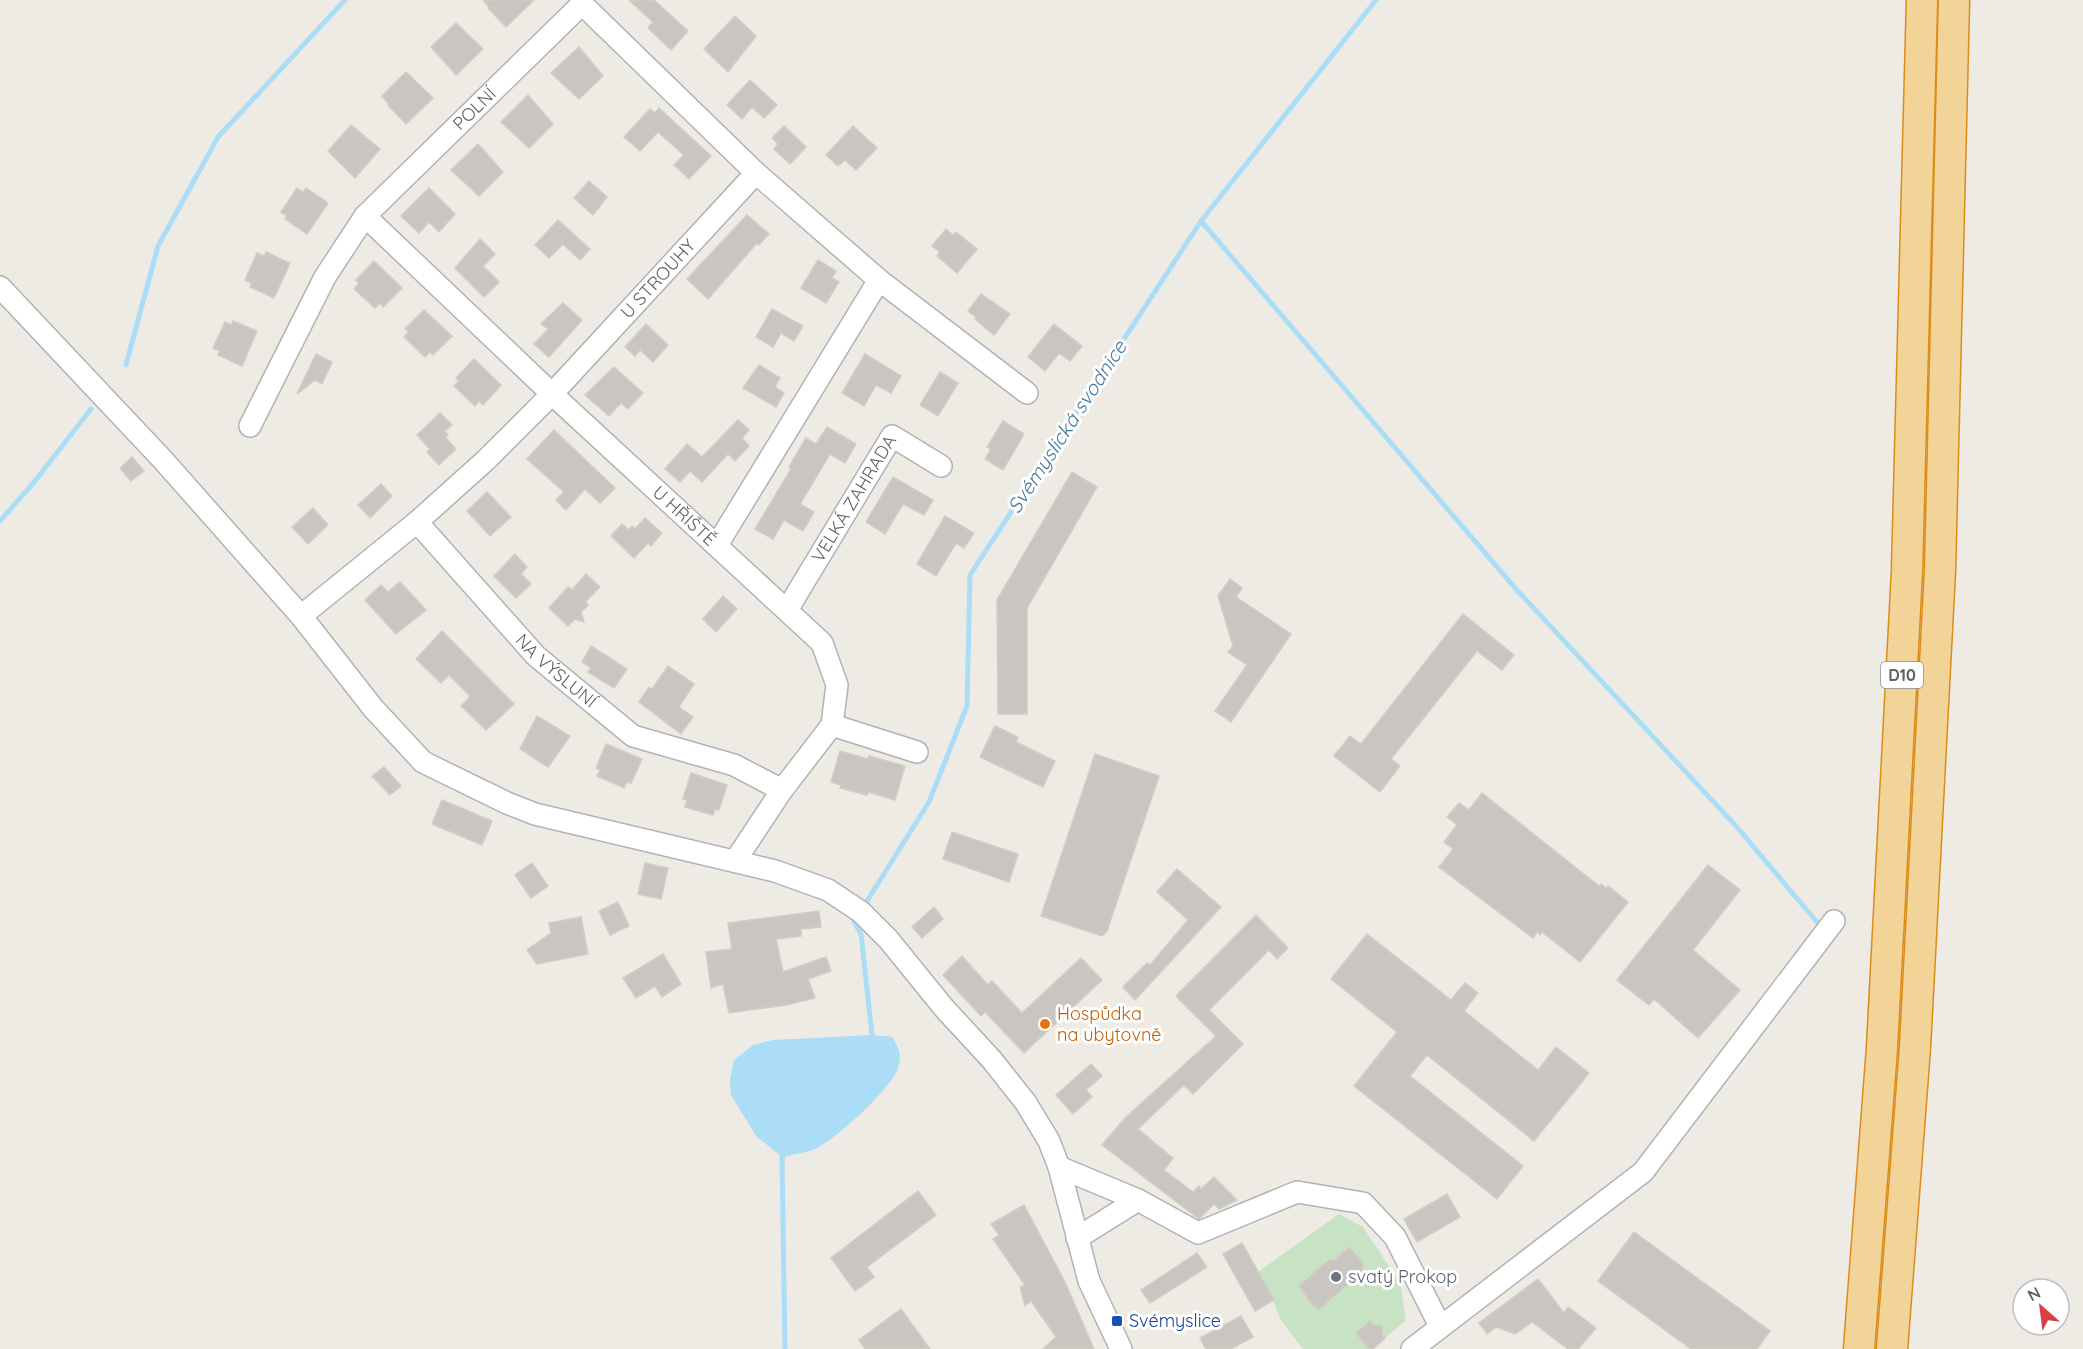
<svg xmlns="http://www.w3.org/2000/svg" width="2083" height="1349" font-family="Quicksand,sans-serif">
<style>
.green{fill:#c7e3c4;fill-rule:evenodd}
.water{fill:#acddf6}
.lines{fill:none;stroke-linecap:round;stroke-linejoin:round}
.stream{stroke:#acddf6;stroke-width:5}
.building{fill:#c9c6c2;stroke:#d2ccc4;stroke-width:1.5}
.minor-casing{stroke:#b0b3b6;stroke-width:24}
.highway-casing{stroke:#dc8d17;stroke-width:33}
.minor{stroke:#fff;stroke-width:21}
.highway{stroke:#f2d398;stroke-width:30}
.food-dot{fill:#e8710a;stroke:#fff;stroke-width:2}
.worship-dot{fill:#6b7280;stroke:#fff;stroke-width:2}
.transit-dot{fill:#1a4fb4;stroke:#fff;stroke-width:2}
.labels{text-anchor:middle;stroke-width:6;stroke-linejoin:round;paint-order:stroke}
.shield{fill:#fff;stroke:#8e9092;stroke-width:1.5}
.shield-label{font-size:16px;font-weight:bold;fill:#5d6164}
.street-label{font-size:18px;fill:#5d6164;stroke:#fff}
.food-label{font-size:18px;fill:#c56008;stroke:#fff;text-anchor:start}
.worship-label{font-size:18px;fill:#5b616d;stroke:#fff;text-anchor:start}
.transit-label{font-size:18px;fill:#164399;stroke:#fff;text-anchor:start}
.water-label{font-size:20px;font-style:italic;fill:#477a9f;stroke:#fff}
</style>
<rect width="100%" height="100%" fill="#eeebe5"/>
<path class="green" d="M1339,1214L1363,1227L1400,1283L1406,1320L1385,1338L1380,1332L1382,1331L1381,1326L1369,1349H1303L1282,1322L1273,1301L1274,1300L1258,1272ZM1348,1248L1363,1263L1360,1268L1365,1275L1354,1285L1348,1284L1320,1309C1309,1304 1304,1297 1300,1286L1328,1261H1334Z"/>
<path class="water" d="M872,1035L892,1037C899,1047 902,1056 898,1068C891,1089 839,1136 819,1147C808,1153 794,1154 782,1157L756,1136L731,1095L730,1081L734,1060L753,1045L773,1040Z"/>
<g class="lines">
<g class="stream">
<polyline points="1201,221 1516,589 1736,826 1822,928"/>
<polyline points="126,365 158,246 218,137 345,0"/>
<polyline points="0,521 35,481 91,409"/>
<polyline points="867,901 929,802 967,706 970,575 1201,221 1376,0"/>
<polyline points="854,922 861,934 872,1035 868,1039"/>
<polyline points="785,1154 782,1157 785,1349"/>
</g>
</g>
<g class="building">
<polygon points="483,0 534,0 506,27 488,8 489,7"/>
<polygon points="629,0 654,0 688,31 671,50 648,28 653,22"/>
<polygon points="735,16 756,36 728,72 704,49"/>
<polygon points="456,23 483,49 456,75 431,47"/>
<polygon points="579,47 603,76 579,99 551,73"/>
<polygon points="406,72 433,98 406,124 388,105 389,104 382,96"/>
<polygon points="750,80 777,105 764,118 752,107 742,119 727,105"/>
<polygon points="528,95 553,124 529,148 501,122"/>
<polygon points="659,108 711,156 689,179 674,165 684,155 658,132 640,151 624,137 650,109 655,113"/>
<polygon points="351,125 380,149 355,178 328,151"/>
<polygon points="784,126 806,147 790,164 774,149 778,144 772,138"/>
<polygon points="853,126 877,148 856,170 845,160 838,166 826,155"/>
<polygon points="478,144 503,172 479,196 451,170"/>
<polygon points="589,181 607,197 593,215 574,198"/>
<polygon points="297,188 303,192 306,188 328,203 307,234 285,219 287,216 281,212"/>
<polygon points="429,188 455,214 439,232 429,222 419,233 401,216"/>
<polygon points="747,215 769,234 759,245 757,243 708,299 687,279"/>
<polygon points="558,220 590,249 580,260 563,244 549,258 535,245"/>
<polygon points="946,229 953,235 956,232 977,249 957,273 937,256 940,252 932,246"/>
<polygon points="480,239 495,254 483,266 499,282 484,297 455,268"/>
<polygon points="266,252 290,263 274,298 250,287 252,283 245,280 257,253 264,256"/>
<polygon points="818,260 836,271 832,278 839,282 826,303 801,288"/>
<polygon points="374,261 402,288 383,307 380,303 375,308 354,289 359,283 356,280"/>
<polygon points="981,294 1010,314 994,335 975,319 976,317 968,311"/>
<polygon points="563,303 582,320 549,357 534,344 548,329 541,324"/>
<polygon points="772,309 803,326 794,341 781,333 773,347 756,337"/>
<polygon points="424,310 452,336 433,355 430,352 425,357 404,337 409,332 405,329"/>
<polygon points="233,321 257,331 242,366 218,355 220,351 213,348 225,322 231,325"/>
<polygon points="646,324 668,345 653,362 640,350 635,356 625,347"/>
<polygon points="1054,324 1082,346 1070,361 1059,353 1045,371 1028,357"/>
<polygon points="316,354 332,362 322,384 315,380 297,394"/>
<polygon points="865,354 901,376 891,393 876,385 864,406 842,393"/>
<polygon points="474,359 501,385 483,405 479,401 475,406 454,386 459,381 456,378"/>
<polygon points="759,365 780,378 775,387 784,393 776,407 743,388"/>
<polygon points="614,367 643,393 628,409 621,403 609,416 585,395"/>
<polygon points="940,372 958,383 938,416 920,405"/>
<polygon points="440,413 452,425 445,431 448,435 445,437 456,449 439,465 427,452 430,449 417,435"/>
<polygon points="738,420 749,430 742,438 749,446 735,461 728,454 702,482 690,471 680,482 665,469 687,444 702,457"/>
<polygon points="1003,421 1024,434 1003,470 985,459 991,449 987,447"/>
<polygon points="827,427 856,444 845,463 830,454 800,504 814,512 803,531 784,520 773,539 755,529 791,469 789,467 806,438 816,444"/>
<polygon points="554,430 615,488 600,503 585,489 566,510 556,500 564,492 527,459"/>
<polygon points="132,457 144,471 131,481 120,468"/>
<polygon points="1072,472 1097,487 1027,608 1027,714 998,714 997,600"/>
<polygon points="893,477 933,500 924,515 903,504 885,534 866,522"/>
<polygon points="381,484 392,496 370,518 358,505"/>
<polygon points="487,492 511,517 490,536 467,511"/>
<polygon points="313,508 328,525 308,544 292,527"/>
<polygon points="945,516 974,533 964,548 956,543 936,576 917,564"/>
<polygon points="645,518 662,533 651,546 648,543 634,558 611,536 622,524 629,530 632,526 635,529"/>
<polygon points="515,554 527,567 521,574 531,584 516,598 494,576"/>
<polygon points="586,574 600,587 585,602 588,605 581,612 584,622 575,619 568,626 549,608 568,587 572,590"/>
<polygon points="1230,579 1242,588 1236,597 1291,634 1231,722 1215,711 1247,665 1228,652 1233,646 1218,596"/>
<polygon points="400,582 426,610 396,634 365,600 381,585 388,592"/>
<polygon points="723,596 737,609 716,632 703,619"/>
<polygon points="1463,614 1514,655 1502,670 1477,651 1391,759 1400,766 1380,792 1334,756 1350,736 1361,744"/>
<polygon points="442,631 514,704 486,730 461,706 469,698 469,695 449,675 441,683 416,659"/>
<polygon points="591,646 627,669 614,688 588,672 591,668 582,662"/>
<polygon points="668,666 694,684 679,707 693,717 681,734 639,702 649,687 652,689"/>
<polygon points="537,716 570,736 548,767 520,749"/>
<polygon points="995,726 1018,737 1016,742 1055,761 1043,787 980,757"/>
<polygon points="606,744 642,759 631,783 627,782 624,788 597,776 600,770 596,768"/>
<polygon points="840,751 868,759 869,756 905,766 895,800 868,792 867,795 840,788 841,785 831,782"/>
<polygon points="1095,754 1159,776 1107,931 1102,936 1041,916"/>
<polygon points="384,767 401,786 390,795 372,776"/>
<polygon points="691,773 727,785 719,810 715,809 713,815 685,807 687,800 683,799"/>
<polygon points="1482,793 1599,886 1601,884 1606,888 1608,886 1628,902 1580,962 1542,932 1540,935 1537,932 1533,938 1439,867 1453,849 1444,842 1457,825 1447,817 1459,803 1469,810"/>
<polygon points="442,800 492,821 482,845 432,824"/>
<polygon points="952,832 1018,854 1009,882 943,859"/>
<polygon points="532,863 548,886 531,898 515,875"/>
<polygon points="645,863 668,868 661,899 638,894"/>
<polygon points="1708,865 1740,890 1693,950 1740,990 1698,1038 1654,999 1649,1005 1617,980"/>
<polygon points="1177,869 1221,907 1135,1000 1123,987 1147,963 1150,965 1188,920 1157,892"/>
<polygon points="618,902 629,926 610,935 599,911"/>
<polygon points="934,907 943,919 922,938 912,927"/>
<polygon points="819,911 821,927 801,929 801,936 776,939 783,972 826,957 831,971 808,979 815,998 786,1005 729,1013 723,984 711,988 706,952 732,949 728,923"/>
<polygon points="1256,915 1288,948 1277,959 1269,950 1209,1010 1243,1044 1193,1094 1184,1085 1138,1129 1173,1158 1164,1170 1193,1192 1199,1186 1201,1189 1214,1177 1237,1200 1219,1209 1214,1204 1199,1219 1102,1145 1125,1118 1216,1036 1176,996"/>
<polygon points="581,917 588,954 537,964 527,950 551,933 549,923"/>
<polygon points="1367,934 1451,1000 1465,983 1478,993 1464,1011 1538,1070 1556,1047 1589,1073 1534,1141 1427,1055 1410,1076 1523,1166 1497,1199 1354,1086 1397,1032 1331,979"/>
<polygon points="663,954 681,984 662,997 655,986 636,998 623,978"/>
<polygon points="962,956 988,985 992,981 1022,1013 1081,958 1102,980 1024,1053 985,1012 981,1016 943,975"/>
<polygon points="1091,1064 1102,1076 1086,1090 1092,1097 1073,1114 1056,1095"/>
<polygon points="918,1191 936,1215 867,1267 874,1277 855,1291 831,1258"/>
<polygon points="1447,1194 1460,1217 1417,1242 1404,1219"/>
<polygon points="1024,1205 1065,1282 1094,1349 1043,1349 1056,1337 1031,1301 1025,1306 1020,1287 1025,1285 993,1239 999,1235 991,1224"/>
<polygon points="1634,1232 1770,1331 1757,1349 1691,1349 1598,1281"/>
<polygon points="1242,1243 1274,1300 1255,1311 1223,1254"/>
<polygon points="1349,1247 1363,1263 1362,1271 1366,1275 1354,1285 1348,1284 1319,1309 1312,1305 1299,1286 1328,1261 1335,1260"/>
<polygon points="1197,1253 1207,1267 1150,1303 1141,1290"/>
<polygon points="1538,1279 1564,1313 1568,1307 1596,1328 1578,1349 1568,1349 1532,1322 1515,1334 1496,1327 1487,1334 1479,1323"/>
<polygon points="901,1309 930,1349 865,1349 859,1340"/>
<polygon points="1241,1316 1253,1337 1231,1349 1206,1349 1200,1338"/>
<polygon points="1370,1321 1374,1325 1382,1326 1382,1335 1385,1338 1373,1349 1369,1349 1356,1333"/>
</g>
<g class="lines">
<defs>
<g id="minor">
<path id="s1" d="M365,216L552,394L822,643L837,685L832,725L782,790L735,861"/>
<polyline points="0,287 163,460 301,616 373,708 423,762 507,803 535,814 775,871 828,890 861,912 888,939 944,1008 992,1060 1026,1103 1049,1141 1059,1167 1089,1281 1121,1349"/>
<path id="s2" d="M250,426L325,277L365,216L582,4L756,173L879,280L1027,393"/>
<path id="s3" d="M417,522L536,656L633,736L734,765L782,790"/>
<polyline points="717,545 879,280"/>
<path id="s4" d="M787,610L892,436L941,466"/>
<path id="s5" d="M301,616L417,522L486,460L552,394L756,173"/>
<polyline points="832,725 917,752"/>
<polyline points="1059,1167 1138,1200 1198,1233 1297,1192 1363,1203 1395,1237 1440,1326"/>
<polyline points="1077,1238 1138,1200"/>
<polyline points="1412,1349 1643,1172 1834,921"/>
</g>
<g id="highway">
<polyline points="1859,1349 1882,1048 1907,571 1922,0"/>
<polyline points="1892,1349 1915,1047 1940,570 1954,0"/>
</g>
</defs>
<use href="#minor" class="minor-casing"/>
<use href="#highway" class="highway-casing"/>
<use href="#minor" class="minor"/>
<use href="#highway" class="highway"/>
</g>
<circle class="food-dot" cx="1045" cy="1024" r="6"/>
<circle class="worship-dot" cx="1336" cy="1277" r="6"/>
<rect class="transit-dot" x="1111" y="1315" width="12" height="12" rx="3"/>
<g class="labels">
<rect class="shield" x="1881" y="662" width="42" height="26" rx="4.5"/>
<g class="shield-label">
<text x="1902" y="681">D10</text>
</g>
<g class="street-label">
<text dy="6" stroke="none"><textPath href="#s2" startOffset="393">POLNÍ</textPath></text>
<text dy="6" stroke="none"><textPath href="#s5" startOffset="492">U STROUHY</textPath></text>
<text dy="6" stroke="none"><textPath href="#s4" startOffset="130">VELKÁ ZAHRADA</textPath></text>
<text dy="6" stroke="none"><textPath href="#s1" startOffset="438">U HŘIŠTĚ</textPath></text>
<text dy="6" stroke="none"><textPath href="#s3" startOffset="204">NA VÝSLUNÍ</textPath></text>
</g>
<g class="food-label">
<text x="1057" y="1020">Hospůdka<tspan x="1057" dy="21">na ubytovně</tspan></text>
</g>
<g class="worship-label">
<text x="1348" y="1283">svatý Prokop</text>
</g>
<g class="transit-label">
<text x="1129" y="1327">Svémyslice</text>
</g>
<g class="water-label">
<text transform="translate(1067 427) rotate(-57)" y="7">Svémyslická svodnice</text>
</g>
</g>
<g transform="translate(2041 1307) rotate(332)"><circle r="28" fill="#ffffff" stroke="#bec0c1" stroke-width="1.5"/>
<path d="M0-4.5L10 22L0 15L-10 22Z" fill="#d84143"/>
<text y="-9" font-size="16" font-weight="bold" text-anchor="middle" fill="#5d6164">N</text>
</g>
</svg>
